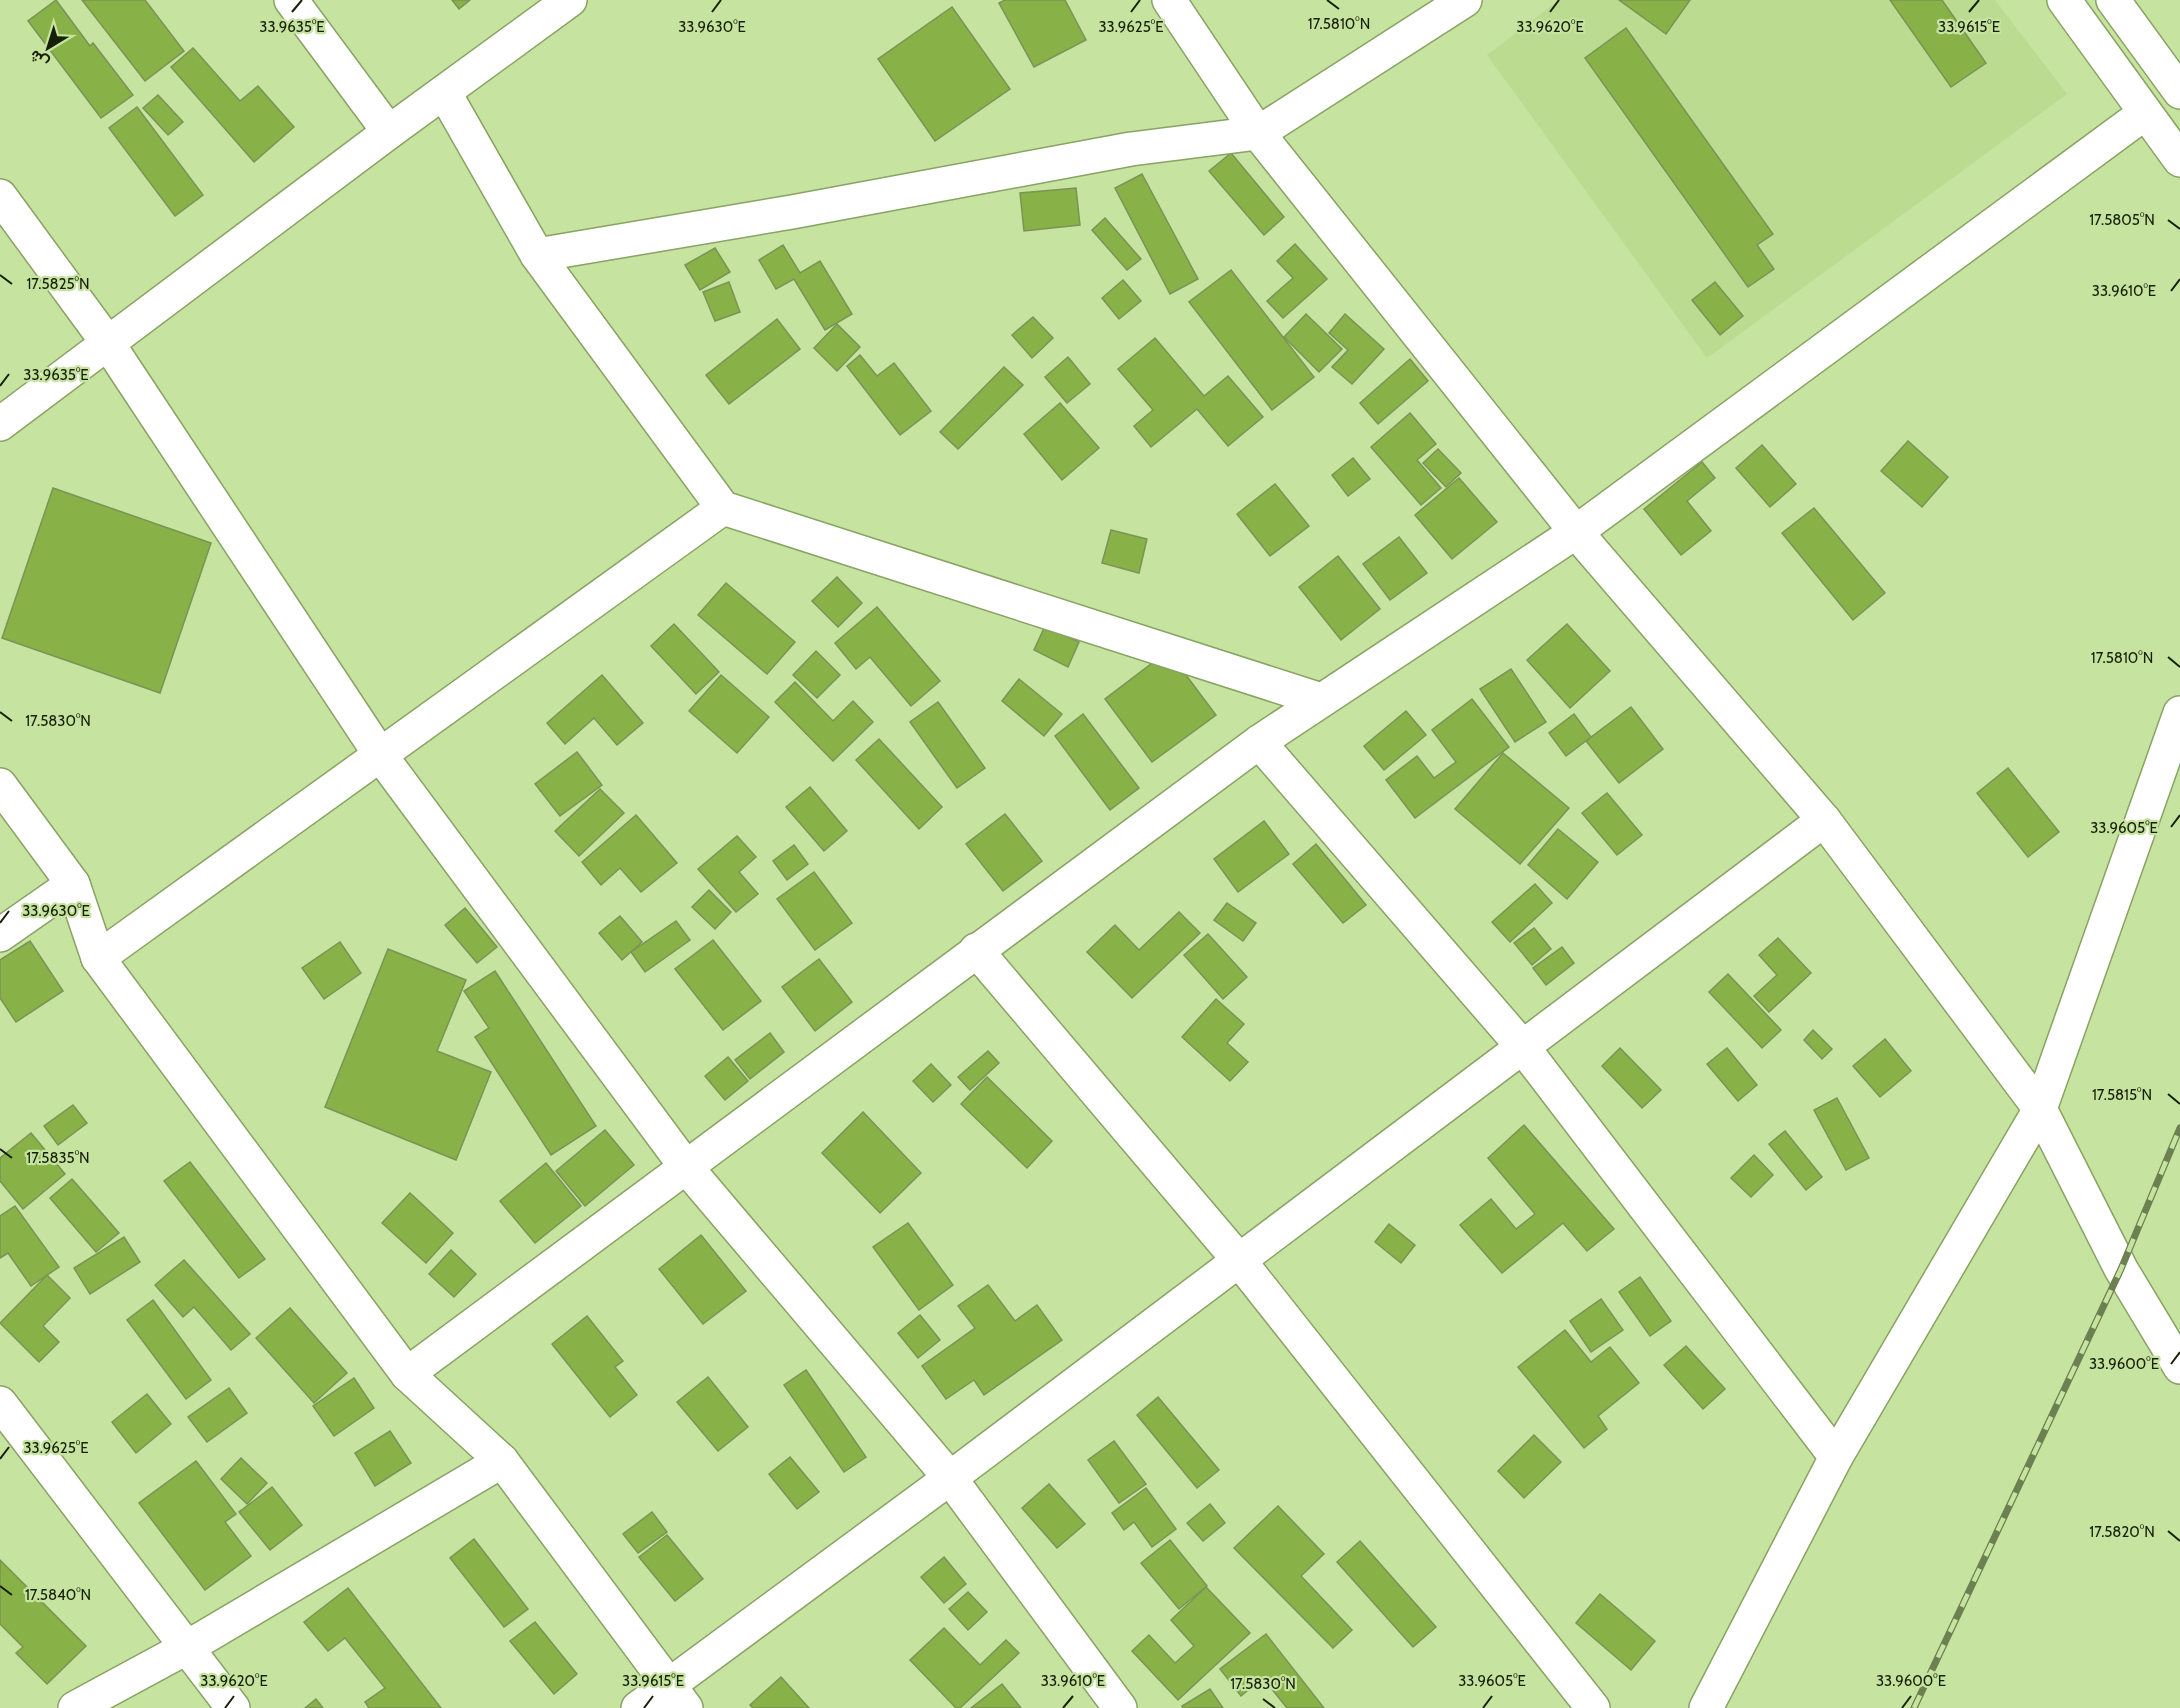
<svg xmlns="http://www.w3.org/2000/svg" width="2180" height="1708" font-family="Cabin,Vazirmatn,sans-serif">
<style>
.built{fill:#bbdb91}
.building{fill:#88b147;stroke:#7a9455;stroke-width:1.5}
.lines{fill:none;stroke-linecap:round;stroke-linejoin:round}
.minor-casing{stroke:#88a363;stroke-width:36}
.minor{stroke:#fff;stroke-width:33}
.rail-casing{stroke:#6c8051;stroke-width:7}
.rail{stroke:#c6e3a0;stroke-width:4.5;stroke-dasharray:14;stroke-linecap:butt}
.ticks{fill:none;stroke:#162006;stroke-width:2}
.ticks-label{font-size:15px;text-anchor:middle;fill:#162006;stroke:#c6e3a0;stroke-width:4.5;stroke-linejoin:round;paint-order:stroke}
</style>
<rect width="100%" height="100%" fill="#c6e3a0"/>
<polygon class="built" points="1559,0 1995,0 2067,94 1707,358 1487,55"/>
<g class="building">
<polygon points="56,0 90,46 93,43 133,95 101,118 28,21"/>
<polygon points="82,0 145,0 184,51 145,81"/>
<polygon points="452,0 470,0 459,9"/>
<polygon points="1005,0 1065,0 1086,40 1034,67 999,3"/>
<polygon points="1619,0 1690,0 1666,34"/>
<polygon points="1890,0 1942,0 1986,63 1951,87"/>
<polygon points="952,7 1010,89 935,141 878,59"/>
<polygon points="1626,28 1773,234 1757,245 1774,269 1748,287 1585,58"/>
<polygon points="193,48 240,101 258,86 294,127 254,162 171,67"/>
<polygon points="158,95 183,122 168,135 143,108"/>
<polygon points="137,107 203,195 175,216 109,128"/>
<polygon points="1231,153 1284,217 1264,235 1209,171"/>
<polygon points="1142,174 1198,279 1170,294 1115,188"/>
<polygon points="1076,188 1080,225 1024,231 1020,193"/>
<polygon points="1105,218 1141,259 1127,270 1092,230"/>
<polygon points="1295,244 1327,279 1283,318 1267,301 1293,278 1277,261"/>
<polygon points="783,245 800,273 820,261 852,314 825,330 794,279 776,289 759,260"/>
<polygon points="715,248 730,272 700,290 685,265"/>
<polygon points="1231,270 1314,377 1272,410 1189,302"/>
<polygon points="1123,280 1141,301 1119,319 1102,298"/>
<polygon points="729,282 740,312 715,321 703,292"/>
<polygon points="1715,282 1743,316 1720,335 1692,300"/>
<polygon points="1306,314 1342,349 1319,372 1284,337"/>
<polygon points="1345,314 1384,349 1352,384 1332,367 1348,350 1329,333"/>
<polygon points="1033,317 1053,338 1032,358 1012,335"/>
<polygon points="777,319 800,349 729,404 706,375"/>
<polygon points="837,324 860,347 837,371 814,348"/>
<polygon points="1155,338 1204,396 1228,376 1263,417 1228,446 1197,409 1151,447 1134,426 1153,410 1118,369"/>
<polygon points="860,355 877,376 894,363 931,411 900,435 847,366"/>
<polygon points="1068,357 1090,384 1067,403 1045,377"/>
<polygon points="1410,359 1428,381 1378,424 1360,403"/>
<polygon points="1004,367 1023,385 958,449 940,432"/>
<polygon points="1060,403 1099,448 1062,480 1024,434"/>
<polygon points="1410,413 1436,444 1417,460 1441,488 1421,505 1371,447"/>
<polygon points="1908,441 1948,477 1922,507 1881,471"/>
<polygon points="1762,445 1796,484 1770,507 1736,468"/>
<polygon points="1438,449 1461,473 1446,487 1423,463"/>
<polygon points="1353,458 1370,479 1348,496 1332,475"/>
<polygon points="1702,462 1715,478 1687,501 1711,531 1681,555 1644,509"/>
<polygon points="1459,478 1497,522 1452,559 1415,515"/>
<polygon points="1275,484 1309,526 1270,556 1237,514"/>
<polygon points="53,488 211,543 160,693 2,638"/>
<polygon points="1814,508 1885,593 1853,620 1782,533"/>
<polygon points="1111,530 1147,539 1139,573 1102,563"/>
<polygon points="1399,537 1427,573 1390,600 1363,564"/>
<polygon points="1338,556 1380,609 1341,640 1299,587"/>
<polygon points="837,577 862,603 838,627 812,601"/>
<polygon points="726,583 795,642 767,674 698,615"/>
<polygon points="877,607 940,681 911,706 870,657 856,669 835,643"/>
<polygon points="674,624 719,672 696,694 651,646"/>
<polygon points="1567,624 1610,671 1570,708 1527,660"/>
<polygon points="1045,626 1079,642 1068,667 1034,650"/>
<polygon points="816,651 840,675 817,698 793,675"/>
<polygon points="1168,651 1216,715 1152,762 1105,699"/>
<polygon points="1511,669 1546,722 1515,742 1480,689"/>
<polygon points="602,675 643,723 617,745 594,718 565,744 547,723"/>
<polygon points="721,675 769,717 737,753 689,711"/>
<polygon points="1019,679 1062,714 1044,736 1002,701"/>
<polygon points="795,682 833,721 853,701 873,722 833,761 775,702"/>
<polygon points="1472,699 1509,747 1415,818 1386,780 1417,756 1434,778 1456,762 1432,730"/>
<polygon points="938,702 985,768 957,788 910,722"/>
<polygon points="1631,707 1663,749 1619,783 1586,741"/>
<polygon points="1406,711 1426,735 1384,770 1364,746"/>
<polygon points="1083,714 1139,788 1110,810 1055,736"/>
<polygon points="1574,714 1591,737 1566,756 1549,733"/>
<polygon points="879,739 942,807 919,829 856,760"/>
<polygon points="577,752 602,785 560,816 535,784"/>
<polygon points="1503,753 1569,808 1520,864 1455,809"/>
<polygon points="2008,768 2059,832 2028,857 1977,793"/>
<polygon points="810,787 847,831 824,851 786,807"/>
<polygon points="600,789 624,813 579,856 555,831"/>
<polygon points="1607,793 1642,835 1617,855 1582,813"/>
<polygon points="1005,814 1042,861 1003,891 966,844"/>
<polygon points="636,815 677,863 641,892 620,868 601,885 582,862"/>
<polygon points="1264,821 1289,854 1238,892 1214,859"/>
<polygon points="1558,829 1598,862 1567,899 1528,865"/>
<polygon points="737,836 756,857 739,872 758,894 736,912 698,869"/>
<polygon points="1316,844 1366,905 1343,923 1293,864"/>
<polygon points="794,845 808,864 787,880 773,861"/>
<polygon points="814,872 852,923 815,950 777,899"/>
<polygon points="1535,884 1552,903 1510,942 1492,922"/>
<polygon points="709,890 731,912 715,929 692,907"/>
<polygon points="1227,903 1256,923 1243,941 1214,920"/>
<polygon points="465,908 497,947 477,963 445,925"/>
<polygon points="1179,912 1200,933 1132,998 1087,952 1115,925 1139,950"/>
<polygon points="620,916 642,942 622,960 599,933"/>
<polygon points="676,921 690,940 645,972 631,952"/>
<polygon points="1534,928 1551,949 1532,965 1514,943"/>
<polygon points="1208,934 1247,977 1223,999 1184,955"/>
<polygon points="1778,938 1811,973 1769,1012 1754,996 1777,975 1759,955"/>
<polygon points="713,940 761,1001 723,1030 675,969"/>
<polygon points="30,941 63,991 16,1022 0,998 0,960"/>
<polygon points="340,942 361,973 324,999 302,968"/>
<polygon points="1562,947 1574,963 1546,985 1533,968"/>
<polygon points="388,949 466,980 437,1051 491,1072 456,1160 325,1107"/>
<polygon points="819,959 852,1002 815,1031 782,987"/>
<polygon points="495,971 596,1126 551,1155 475,1037 489,1028 464,991"/>
<polygon points="1728,974 1781,1030 1762,1048 1709,992"/>
<polygon points="1216,999 1244,1024 1227,1043 1248,1062 1230,1081 1182,1037"/>
<polygon points="1813,1030 1832,1049 1822,1059 1804,1040"/>
<polygon points="770,1033 784,1052 750,1079 735,1060"/>
<polygon points="1885,1039 1911,1071 1880,1097 1853,1066"/>
<polygon points="1620,1048 1661,1090 1642,1108 1602,1066"/>
<polygon points="1727,1048 1757,1085 1738,1101 1707,1064"/>
<polygon points="988,1051 999,1063 970,1090 958,1077"/>
<polygon points="728,1057 748,1081 725,1100 705,1076"/>
<polygon points="931,1064 951,1085 933,1102 913,1081"/>
<polygon points="987,1077 1052,1141 1027,1168 961,1104"/>
<polygon points="1837,1098 1869,1158 1846,1170 1814,1110"/>
<polygon points="73,1105 87,1123 58,1145 44,1126"/>
<polygon points="863,1112 921,1173 880,1213 822,1153"/>
<polygon points="1524,1125 1614,1229 1587,1251 1563,1223 1502,1273 1460,1225 1491,1199 1516,1229 1535,1214 1488,1158"/>
<polygon points="605,1130 634,1165 585,1206 556,1171"/>
<polygon points="1785,1131 1822,1177 1806,1190 1769,1144"/>
<polygon points="31,1133 65,1174 23,1209 0,1181 0,1158"/>
<polygon points="1754,1155 1773,1175 1751,1197 1731,1178"/>
<polygon points="190,1162 265,1259 239,1278 164,1181"/>
<polygon points="546,1163 581,1206 535,1243 500,1201"/>
<polygon points="72,1179 119,1233 96,1252 50,1198"/>
<polygon points="410,1193 453,1233 426,1263 382,1223"/>
<polygon points="15,1206 59,1267 31,1286 8,1253 0,1258 0,1216"/>
<polygon points="908,1223 953,1285 919,1310 873,1247"/>
<polygon points="1389,1224 1415,1245 1401,1263 1375,1242"/>
<polygon points="701,1235 746,1291 703,1324 659,1269"/>
<polygon points="124,1237 140,1262 90,1294 74,1268"/>
<polygon points="451,1250 476,1274 454,1297 429,1274"/>
<polygon points="184,1260 250,1334 231,1350 194,1307 183,1317 155,1285"/>
<polygon points="47,1275 70,1298 43,1326 59,1342 39,1362 0,1323"/>
<polygon points="1640,1277 1671,1321 1650,1336 1619,1292"/>
<polygon points="988,1285 1015,1321 1037,1305 1062,1340 984,1395 974,1380 946,1399 922,1366 975,1328 958,1306"/>
<polygon points="1601,1299 1623,1330 1591,1352 1570,1321"/>
<polygon points="153,1300 211,1380 186,1399 127,1320"/>
<polygon points="290,1308 347,1373 314,1403 256,1338"/>
<polygon points="920,1315 940,1340 918,1358 898,1333"/>
<polygon points="587,1316 623,1361 615,1367 637,1395 610,1417 552,1344"/>
<polygon points="1565,1330 1591,1362 1610,1347 1639,1383 1598,1416 1607,1429 1584,1448 1518,1367"/>
<polygon points="1686,1346 1725,1389 1703,1409 1664,1365"/>
<polygon points="806,1370 866,1457 844,1472 784,1385"/>
<polygon points="708,1377 748,1427 718,1451 677,1402"/>
<polygon points="354,1378 374,1408 334,1436 313,1406"/>
<polygon points="229,1388 247,1413 207,1442 188,1417"/>
<polygon points="147,1394 171,1424 136,1453 112,1422"/>
<polygon points="1158,1397 1219,1470 1197,1488 1137,1415"/>
<polygon points="390,1431 411,1463 375,1486 355,1453"/>
<polygon points="1534,1435 1561,1462 1524,1498 1498,1471"/>
<polygon points="1114,1441 1146,1484 1119,1503 1088,1460"/>
<polygon points="790,1457 819,1492 797,1509 769,1474"/>
<polygon points="241,1458 267,1483 247,1504 221,1479"/>
<polygon points="196,1461 236,1514 225,1522 251,1556 205,1590 139,1503"/>
<polygon points="1049,1484 1085,1524 1057,1548 1022,1508"/>
<polygon points="272,1487 302,1525 270,1550 239,1512"/>
<polygon points="1146,1488 1176,1529 1152,1547 1134,1522 1124,1530 1112,1513"/>
<polygon points="1210,1504 1225,1523 1203,1541 1187,1523"/>
<polygon points="1278,1506 1324,1554 1301,1576 1352,1630 1333,1648 1234,1548"/>
<polygon points="652,1512 667,1532 638,1553 623,1534"/>
<polygon points="667,1535 703,1579 675,1601 639,1557"/>
<polygon points="474,1539 528,1609 504,1627 450,1558"/>
<polygon points="1170,1540 1207,1586 1179,1609 1141,1563"/>
<polygon points="1360,1541 1436,1627 1413,1647 1337,1562"/>
<polygon points="944,1557 966,1584 944,1603 921,1577"/>
<polygon points="0,1560 86,1646 47,1684 16,1653 23,1647 0,1624"/>
<polygon points="1206,1587 1250,1633 1178,1700 1132,1651 1149,1635 1175,1663 1194,1646 1171,1620"/>
<polygon points="348,1588 441,1708 369,1708 365,1702 385,1688 345,1638 328,1651 304,1622"/>
<polygon points="968,1592 987,1612 968,1630 949,1609"/>
<polygon points="1600,1594 1655,1641 1631,1670 1576,1623"/>
<polygon points="535,1622 577,1674 554,1694 510,1641"/>
<polygon points="944,1628 980,1665 1006,1640 1019,1653 960,1708 956,1708 910,1660"/>
<polygon points="1266,1634 1324,1708 1287,1708 1263,1678 1241,1696 1220,1669"/>
<polygon points="781,1677 809,1708 753,1708 750,1705"/>
<polygon points="1002,1684 1021,1708 971,1708"/>
<polygon points="1210,1689 1223,1708 1183,1708 1182,1706"/>
<polygon points="316,1699 323,1708 305,1708"/>
</g>
<g class="lines">
<defs>
<g id="minor">
<polyline points="291,0 389,132"/>
<polyline points="1169,0 1258,133 1576,532 1824,820 2040,1109 2121,1269 2180,1367"/>
<polyline points="2064,0 2180,160"/>
<polyline points="2113,0 2180,92"/>
<polyline points="444,92 537,255 723,508 1321,700"/>
<polyline points="0,196 107,342 381,756 686,1167 950,1478 1120,1708"/>
<polyline points="537,255 792,212 1131,149 1258,133 1465,0"/>
<polyline points="0,424 389,132 570,0"/>
<polyline points="1259,742 1522,1046 1836,1457"/>
<polyline points="0,785 73,884 98,958 407,1374 502,1461 686,1708"/>
<polyline points="0,935 73,884"/>
<polyline points="976,950 1238,1259 1593,1708"/>
<polyline points="98,958 723,508"/>
<polyline points="407,1374 1259,742 1576,532 2145,113"/>
<polyline points="0,1403 233,1708"/>
<polyline points="75,1708 186,1648 502,1461"/>
<polyline points="638,1708 950,1478 1824,820"/>
<polyline points="1706,1708 1836,1457 2040,1109 2180,713"/>
</g>
</defs>
<use href="#minor" class="minor-casing"/>
<use href="#minor" class="minor"/>
<defs>
<polyline id="rail" points="1914,1708 2121,1269 2180,1128"/>
</defs>
<use href="#rail" class="rail-casing"/>
<use href="#rail" class="rail"/>
</g>
<path class="ticks" d="M1327,0L1339,9M292,12L302,0M712,12L721,0M1131,12L1140,0M1550,12L1559,0M1969,12L1979,0M2168,220L2180,229M0,275L12,284M2171,291L2180,279M0,386L9,374M2168,657L2180,667M0,712L12,721M2171,827L2180,815M0,923L9,911M2168,1094L2180,1104M0,1149L12,1158M2171,1364L2180,1352M0,1459L9,1447M2168,1531L2180,1541M0,1586L12,1595M1263,1699L1275,1708M225,1708L234,1696M644,1708L653,1696M1063,1708L1073,1696M1483,1708L1492,1696M1902,1708L1911,1696"/>
<g class="ticks-label">
<text x="1339" y="29">17.5810°N</text>
<text x="292" y="32">33.9635°E</text>
<text x="712" y="32">33.9630°E</text>
<text x="1131" y="32">33.9625°E</text>
<text x="1550" y="32">33.9620°E</text>
<text x="1969" y="32">33.9615°E</text>
<text x="2122" y="225">17.5805°N</text>
<text x="58" y="289">17.5825°N</text>
<text x="2124" y="296">33.9610°E</text>
<text x="56" y="380">33.9635°E</text>
<text x="2122" y="663">17.5810°N</text>
<text x="58" y="726">17.5830°N</text>
<text x="2124" y="833">33.9605°E</text>
<text x="56" y="916">33.9630°E</text>
<text x="2122" y="1100">17.5815°N</text>
<text x="58" y="1163">17.5835°N</text>
<text x="2124" y="1369">33.9600°E</text>
<text x="56" y="1453">33.9625°E</text>
<text x="2122" y="1537">17.5820°N</text>
<text x="58" y="1600">17.5840°N</text>
<text x="234" y="1686">33.9620°E</text>
<text x="653" y="1686">33.9615°E</text>
<text x="1073" y="1686">33.9610°E</text>
<text x="1492" y="1686">33.9605°E</text>
<text x="1911" y="1686">33.9600°E</text>
<text x="1263" y="1689">17.5830°N</text>
</g>
<g transform="translate(48 48) rotate(218)" stroke="#c6e3a0" stroke-width="4.5" paint-order="stroke">
<path d="M0-4.5L10 22L0 15L-10 22Z" fill="#162006"/>
<text y="-9" font-size="16" font-weight="bold" text-anchor="middle" fill="#162006">ش</text>
</g>
</svg>
